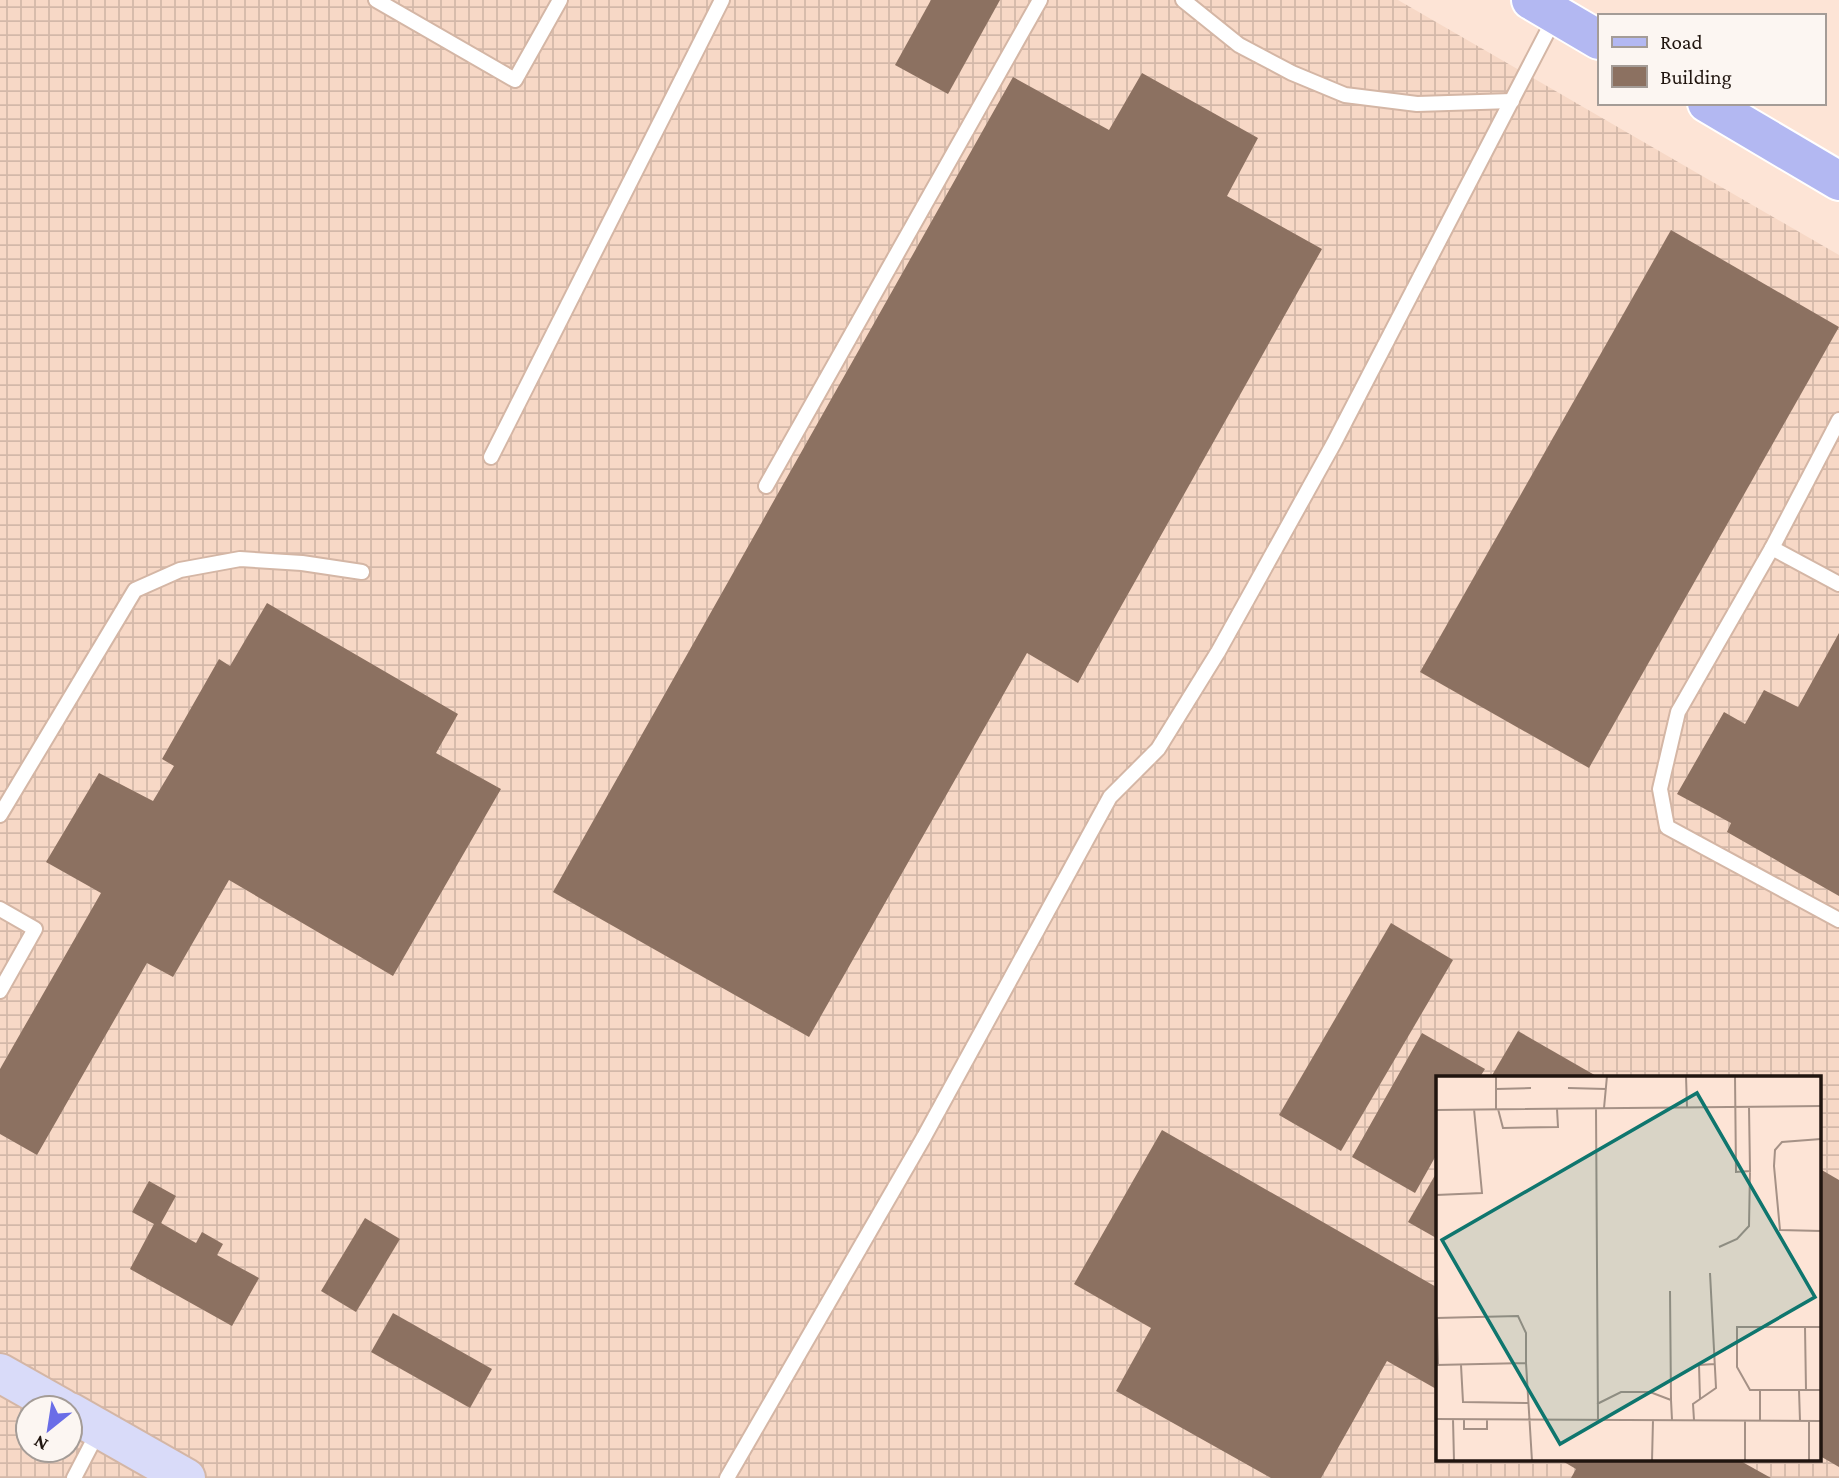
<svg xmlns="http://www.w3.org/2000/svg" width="1839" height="1478" font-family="'Crimson Pro',serif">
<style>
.industrial{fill:url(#industrial-grid);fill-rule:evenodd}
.building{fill:#8c7161}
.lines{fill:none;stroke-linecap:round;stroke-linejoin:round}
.lane-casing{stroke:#d4b6a5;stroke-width:18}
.secondary-casing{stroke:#d4b6a5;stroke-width:42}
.primary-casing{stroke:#fff;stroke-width:42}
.lane{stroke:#fff;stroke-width:14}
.secondary{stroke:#d9dbf9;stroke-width:38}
.primary{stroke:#b3b8f2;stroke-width:38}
.inset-road{fill:none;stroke:#a59186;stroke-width:2}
.view{fill:#0f766e;fill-opacity:0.15;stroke:#0f766e;stroke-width:3.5}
.inset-edge{fill:none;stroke:#20150f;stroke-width:3.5}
</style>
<defs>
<pattern id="industrial-grid" width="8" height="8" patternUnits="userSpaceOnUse" patternTransform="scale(1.75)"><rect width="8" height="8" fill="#f7d8c6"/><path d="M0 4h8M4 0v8" fill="none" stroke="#d3b8a9"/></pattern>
</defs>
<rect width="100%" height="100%" fill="#fde4d6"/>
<path class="industrial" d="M0,0H1398L1839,255V1478H0ZM1438,1077H1820V1459H1438ZM28,1408H70V1450H28Z"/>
<g class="building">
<polygon points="931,0 1000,0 948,94 895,65"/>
<polygon points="1142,73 1258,138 1227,196 1322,249 1078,683 1027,653 809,1037 553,892 1013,77 1109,130"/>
<polygon points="1671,230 1839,327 1589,768 1420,672"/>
<polygon points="267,603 458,714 436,753 501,789 393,976 229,880 173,977 147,963 37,1155 0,1134 0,1069 101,893 46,862 99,773 153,801 174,766 162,759 219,659 230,666"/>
<polygon points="1839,633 1839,896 1727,832 1731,823 1677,794 1724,712 1745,724 1764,690 1798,707"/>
<polygon points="1391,923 1453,960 1341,1151 1279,1115"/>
<polygon points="1518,1031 1598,1077 1491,1077"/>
<polygon points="1422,1033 1485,1069 1480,1077 1438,1077 1438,1152 1415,1193 1352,1157"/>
<polygon points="1162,1130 1438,1288 1438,1390 1387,1361 1321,1478 1271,1478 1116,1391 1151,1328 1074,1284"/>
<polygon points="1820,1169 1839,1180 1839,1467 1820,1456"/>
<polygon points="1438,1170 1438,1239 1408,1222"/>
<polygon points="149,1181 176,1196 161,1223 196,1243 202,1232 223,1244 217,1255 259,1278 232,1326 130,1269 154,1224 132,1212"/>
<polygon points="365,1218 400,1239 356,1312 321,1291"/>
<polygon points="393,1313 492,1369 470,1408 371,1352"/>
<polygon points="1559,1459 1737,1459 1771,1478 1571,1478 1576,1469"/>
</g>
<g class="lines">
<defs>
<g id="lane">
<polyline points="376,0 515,80 560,0"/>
<polyline points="1183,0 1239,45 1292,73 1345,95 1417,104 1512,101"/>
<polyline points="491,457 722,0"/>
<polyline points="766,486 1040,0"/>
<polyline points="1772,548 1839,420"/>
<polyline points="1839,584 1772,548 1678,712 1660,789 1667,827 1839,920"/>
<polyline points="0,815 135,590 180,570 240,559 302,563 362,572"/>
<polyline points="0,909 35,929 0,991"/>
<polyline points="74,1478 99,1430"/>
<polyline points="727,1478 924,1137 1110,797 1158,749 1218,652 1334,443 1555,17"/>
</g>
<g id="secondary">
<polyline points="0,1373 62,1408"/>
<polyline points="70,1412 186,1478"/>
</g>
<g id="primary">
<polyline points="1531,0 1599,40"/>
<polyline points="1707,103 1839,181"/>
</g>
</defs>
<use href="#lane" class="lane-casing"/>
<use href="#secondary" class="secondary-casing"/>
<use href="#primary" class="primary-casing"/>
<use href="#lane" class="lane"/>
<use href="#secondary" class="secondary"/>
<use href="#primary" class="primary"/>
</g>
<g transform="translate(1436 1076)">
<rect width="385" height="385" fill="#fde4d6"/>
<path class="inset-road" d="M250,0L251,31M299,0L300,96L314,95L313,31M132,12L170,13M60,13L95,12M160,32L162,344M168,32L171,0M60,33V0M62,33L67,52L122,51L121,33M0,34L385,30M385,63L346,66L339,74L338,90L344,154L385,155M0,119L46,117L38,33M283,171L301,163L313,150L314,95M234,215L235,324M0,242L82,240L90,257V287L0,289M1,242L2,289M369,251L370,314M385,251H301V291L314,314H385M90,287L96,385M25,289L27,326L93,327M324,314V344M363,314L364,345M264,323L263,289L279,288M161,328L185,316H214L235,324L236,344M0,343L385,345M17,343L18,385M28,343V353H51V343M258,344L257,328L280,312L274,197M309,344V385M373,345V385M216,385L217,344"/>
<path class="view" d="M261,17L379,221L124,368L6,164Z"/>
<rect width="385" height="385" class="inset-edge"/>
</g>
<rect x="1598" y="14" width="228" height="91" fill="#fcf6f2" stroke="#a49c97" stroke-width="2"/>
<rect x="1612" y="37" width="35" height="10" fill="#b3b8f2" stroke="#a49c97" stroke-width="2"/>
<text x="1660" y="49" font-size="21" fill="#20150f">Road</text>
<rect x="1612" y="66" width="35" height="21" fill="#8c7161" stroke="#a49c97" stroke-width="2"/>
<text x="1660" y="84" font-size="21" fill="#20150f">Building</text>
<g transform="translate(49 1429) rotate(210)"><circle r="33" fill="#fcf6f2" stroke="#a49c97" stroke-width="2"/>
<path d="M0-5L12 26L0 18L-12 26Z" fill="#6a6de7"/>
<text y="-10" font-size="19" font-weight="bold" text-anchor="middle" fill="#20150f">N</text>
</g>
</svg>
